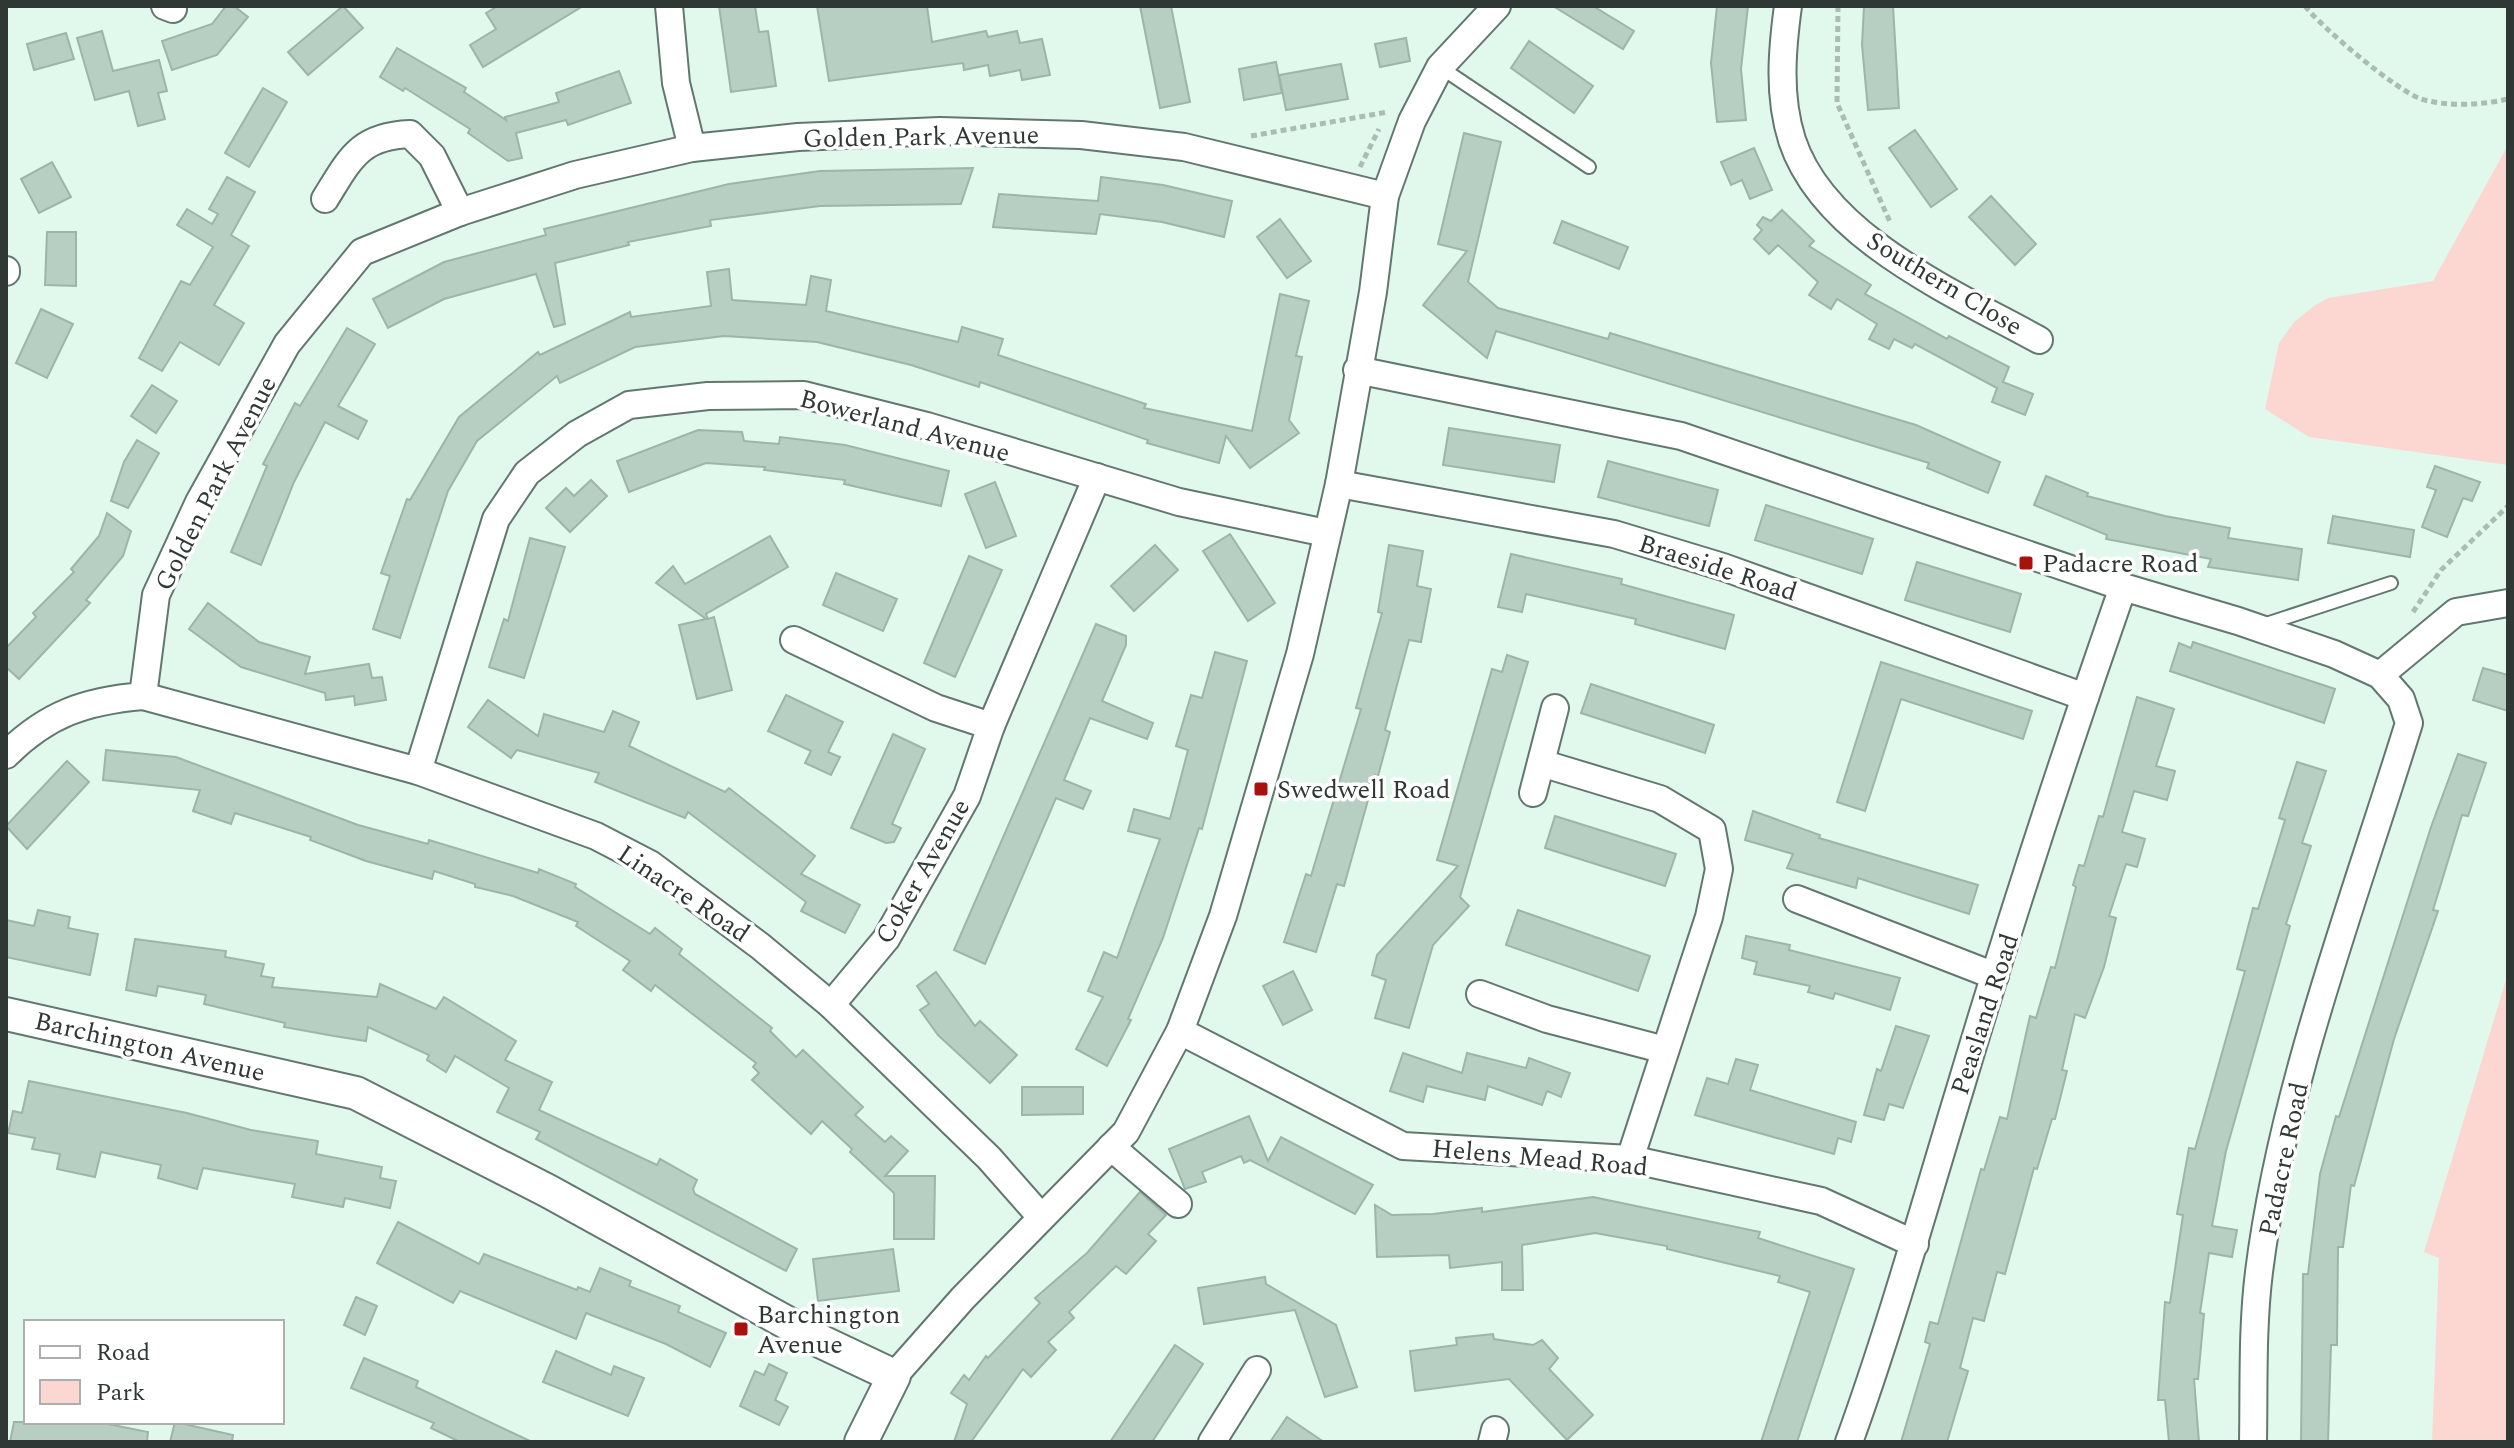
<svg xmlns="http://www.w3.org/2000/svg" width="2514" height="1448" font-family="Spectral,serif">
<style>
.green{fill:#fcd6d0}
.building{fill:#b7cec3;stroke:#9db4a9;stroke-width:2}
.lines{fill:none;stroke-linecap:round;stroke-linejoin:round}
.service-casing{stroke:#62776e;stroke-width:16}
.minor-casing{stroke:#62776e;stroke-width:30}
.tertiary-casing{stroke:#62776e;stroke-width:36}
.path{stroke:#a9bdb3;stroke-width:5;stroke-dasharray:6 4;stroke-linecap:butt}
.service{stroke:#fff;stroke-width:12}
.minor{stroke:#fff;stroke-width:26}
.tertiary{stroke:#fff;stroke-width:32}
.poi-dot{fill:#a7130c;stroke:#fff;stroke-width:3}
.labels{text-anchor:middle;stroke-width:7;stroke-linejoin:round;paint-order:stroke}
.street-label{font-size:26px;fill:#2f3834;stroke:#fff}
.poi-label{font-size:26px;fill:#2f3834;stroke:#fff;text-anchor:start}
</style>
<rect width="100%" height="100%" fill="#e1f9ed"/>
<g class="green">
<polygon points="2508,145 2508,465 2309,437 2265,409 2279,343 2294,322 2314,306 2328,298 2433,281"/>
<polygon points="2508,973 2508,1442 2432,1442 2439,1258 2424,1252"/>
</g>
<g class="building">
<polygon points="226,6 234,6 248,17 217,55 172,70 162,41 212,24"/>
<polygon points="343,6 363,28 308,75 288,52"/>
<polygon points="498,6 583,6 483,67 470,45 496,29 486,13"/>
<polygon points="719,6 755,6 759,32 768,31 776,86 731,92"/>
<polygon points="817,6 927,6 932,42 986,31 988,37 1017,31 1020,43 1042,39 1050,75 1022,80 1020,70 990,76 988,65 964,70 963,63 829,81"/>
<polygon points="1140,6 1171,6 1190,102 1160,108"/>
<polygon points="1553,6 1593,6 1634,31 1623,49"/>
<polygon points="1717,6 1748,6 1741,69 1746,120 1717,122 1711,63"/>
<polygon points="1864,6 1893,6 1899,108 1868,110 1862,45"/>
<polygon points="102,31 113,71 159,60 167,91 158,93 165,119 138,126 129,91 95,100 77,38"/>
<polygon points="66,33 74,59 34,70 27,44"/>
<polygon points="1406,38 1410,61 1380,67 1375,44"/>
<polygon points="1529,41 1593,86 1574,113 1511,68"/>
<polygon points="397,48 466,88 464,92 506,120 505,117 559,102 556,93 619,71 631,103 568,125 566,120 516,133 522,158 508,161 468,133 470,129 405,88 403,91 380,77"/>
<polygon points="1276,62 1282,93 1244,100 1239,69"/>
<polygon points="1341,64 1348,99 1286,110 1279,75"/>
<polygon points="263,88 287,102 249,167 225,153"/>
<polygon points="1915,130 1957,189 1931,207 1889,148"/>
<polygon points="1464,133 1501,142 1468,282 1498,308 1608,339 1610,333 1916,425 2000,462 1988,493 1927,468 1929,463 1496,331 1487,358 1423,305 1467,251 1438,244"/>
<polygon points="1754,148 1772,190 1750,199 1742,180 1731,185 1721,162"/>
<polygon points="52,162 71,197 39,213 21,179"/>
<polygon points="973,168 961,204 820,206 710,220 711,226 628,242 629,245 555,263 565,324 554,327 536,274 444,299 388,328 373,299 444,262 546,235 544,229 729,184 820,171"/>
<polygon points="227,177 255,192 231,235 249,246 214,305 244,323 219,365 180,342 162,371 139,358 181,281 190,285 213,247 177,225 187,209 212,224 218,214 209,209"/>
<polygon points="1101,177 1163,185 1232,201 1224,237 1162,222 1100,214 1096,234 993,227 999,194 1098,201"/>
<polygon points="1991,196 2036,244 2015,265 1969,217"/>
<polygon points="1782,210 1814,241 1809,246 1871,285 1865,294 1947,339 1949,336 2009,367 2003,382 2033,394 2025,415 1992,402 1997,388 1915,344 1912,348 1894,339 1889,349 1869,339 1877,324 1837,299 1831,309 1809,295 1818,282 1778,245 1769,254 1754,239 1762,230 1757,225 1763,217 1771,221"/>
<polygon points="1280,219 1311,261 1287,278 1257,237"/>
<polygon points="1562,221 1628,247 1619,269 1554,243"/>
<polygon points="47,232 76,232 76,286 45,285"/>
<polygon points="729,269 732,300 806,305 811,276 831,280 826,311 958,342 962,327 1003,339 998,355 1146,404 1144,408 1252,431 1280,294 1309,301 1296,356 1302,357 1289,420 1299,433 1250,468 1226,436 1219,463 1147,443 1148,440 980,382 979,387 911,365 817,342 724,336 635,347 560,383 557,376 477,441 448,491 400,638 373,629 390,576 381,573 407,499 410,500 459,417 538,352 540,355 630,312 631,317 711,306 707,272"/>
<polygon points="41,309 73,324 47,378 16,363"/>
<polygon points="347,328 375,344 338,406 367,421 358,439 325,422 294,482 261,565 231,552 267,466 263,464 295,403 300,406"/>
<polygon points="152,385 177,401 156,433 131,416"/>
<polygon points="1449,428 1560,445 1554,482 1443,465"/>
<polygon points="698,430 742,432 744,441 779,444 780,437 845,445 949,471 941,506 844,484 845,480 764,470 765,467 706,463 629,492 617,461"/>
<polygon points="137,440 159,453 128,508 111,501 124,462"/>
<polygon points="1608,461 1718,490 1709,526 1598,497"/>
<polygon points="2435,466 2480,482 2472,501 2463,498 2447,537 2422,527 2436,490 2427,487"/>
<polygon points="2046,476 2088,493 2087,496 2165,516 2230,528 2228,538 2302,549 2298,580 2208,567 2211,559 2106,539 2107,535 2034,505"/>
<polygon points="591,480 607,496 570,532 546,508 566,488 574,496"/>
<polygon points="995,482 1016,536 986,548 965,494"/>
<polygon points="1766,505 1873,539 1862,574 1755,540"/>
<polygon points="107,513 131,531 123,556 86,600 90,603 19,679 6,667 6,648 36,617 33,613 74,572 71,569 99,536"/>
<polygon points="2333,516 2414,530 2410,557 2328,543"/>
<polygon points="1230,534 1275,603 1248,621 1203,551"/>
<polygon points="770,536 788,567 706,614 708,619 714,617 732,690 697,699 679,625 706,619 656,583 673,566 685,584"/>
<polygon points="530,538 565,547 524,678 489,667 504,619 508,621"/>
<polygon points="1155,545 1178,570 1134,611 1111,586"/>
<polygon points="1389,545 1423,551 1417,586 1431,589 1421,642 1409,640 1385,730 1390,732 1378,776 1375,775 1344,886 1337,884 1316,952 1284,942 1306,874 1311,876 1361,709 1356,708 1382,613 1378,612"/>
<polygon points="1511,554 1622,579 1621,584 1734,615 1725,649 1635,624 1636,619 1526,594 1522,612 1498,607"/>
<polygon points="969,556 1002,570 955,677 924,663"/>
<polygon points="1917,562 2021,594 2010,632 1905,600"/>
<polygon points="836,573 897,599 883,631 823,605"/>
<polygon points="208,603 259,642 310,657 305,674 369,664 372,678 382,677 386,700 355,705 354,696 326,700 325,693 241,667 189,629"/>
<polygon points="1096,624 1126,636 1126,645 1102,701 1153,723 1147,739 1090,718 1064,780 1091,791 1083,809 1056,798 985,964 954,950"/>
<polygon points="2193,642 2335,689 2324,723 2170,671 2179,643 2191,648"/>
<polygon points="1215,652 1247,661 1202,829 1199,828 1163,938 1128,1019 1131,1020 1107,1066 1076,1049 1103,997 1088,991 1104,952 1117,958 1160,839 1128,831 1134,809 1170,819 1188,750 1176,746 1191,695 1202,698"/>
<polygon points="1507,655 1528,662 1460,897 1469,906 1433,945 1409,1028 1375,1018 1386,980 1372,975 1377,955 1458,866 1437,860 1492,669 1502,672"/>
<polygon points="1881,662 2032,711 2023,739 1901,699 1865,811 1837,802"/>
<polygon points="2483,668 2508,675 2508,711 2473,700"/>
<polygon points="1591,684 1714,725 1705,753 1581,713"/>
<polygon points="786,695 843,722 828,752 840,757 831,775 805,763 811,751 768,731"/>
<polygon points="2137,697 2174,709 2156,766 2175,771 2167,800 2134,791 2122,832 2145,839 2137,867 2126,864 2109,916 2116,918 2104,967 2085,1018 2075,1014 2062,1070 2067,1071 2055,1119 2052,1119 2037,1169 2034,1168 2005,1274 1997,1272 1984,1321 1973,1318 1960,1368 1968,1371 1947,1442 1901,1442 1930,1344 1925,1342 1930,1322 1938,1324 1981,1169 1984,1170 2000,1117 2007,1119 2030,1016 2036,1018 2051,967 2055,968 2076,887 2073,885 2079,865 2084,866 2099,816 2103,817"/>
<polygon points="488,700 538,736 544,714 604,732 613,711 639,722 629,746 725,792 729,788 815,856 801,874 860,905 845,933 801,911 806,902 688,812 685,818 595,782 599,773 517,750 511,758 468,727"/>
<polygon points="893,734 925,749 892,824 901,828 894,842 886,843 851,828"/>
<polygon points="106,750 176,757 358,825 428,844 429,840 538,873 539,869 576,884 575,887 650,934 655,928 682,949 679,954 772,1028 770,1031 796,1057 803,1050 863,1107 855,1115 885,1142 891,1136 908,1151 885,1176 935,1176 934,1239 894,1239 894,1193 850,1152 852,1149 822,1121 811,1134 752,1080 759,1073 753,1067 756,1063 655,985 651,991 623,970 630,961 576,926 578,922 513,896 475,887 475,884 434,871 432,879 366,861 310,840 311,837 235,813 231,824 193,811 200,790 103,780"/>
<polygon points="2458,754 2486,763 2468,816 2462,815 2433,910 2438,911 2394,1039 2354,1186 2351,1185 2343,1247 2338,1247 2337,1345 2331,1345 2328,1442 2301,1442 2303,1274 2308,1274 2320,1174 2336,1116 2339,1117 2431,827"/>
<polygon points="67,761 89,782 27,849 6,826"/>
<polygon points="2297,762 2326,771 2302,843 2311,846 2286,924 2290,926 2226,1151 2212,1226 2237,1230 2232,1257 2209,1253 2200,1313 2204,1314 2198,1379 2194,1379 2199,1442 2169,1442 2165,1400 2158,1400 2165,1302 2170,1303 2183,1215 2177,1214 2189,1148 2195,1149 2245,971 2237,969 2253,908 2258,909 2285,820 2279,818"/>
<polygon points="1753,811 1820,835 1819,838 1978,885 1969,914 1858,878 1856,888 1787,868 1793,854 1745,840"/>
<polygon points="1555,816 1676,854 1665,886 1545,848"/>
<polygon points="38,910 70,917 68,928 98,934 90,975 6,957 6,920 34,926"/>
<polygon points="1518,910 1650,956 1638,991 1506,945"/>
<polygon points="1746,936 1790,945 1789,950 1900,978 1890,1010 1835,993 1833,999 1808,992 1810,986 1754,974 1757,962 1742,958"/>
<polygon points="135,939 226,951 225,957 264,964 261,976 274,978 272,987 377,997 380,984 436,1009 444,997 516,1041 505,1060 552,1082 539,1110 657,1165 660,1159 697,1180 693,1189 695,1194 797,1249 786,1271 536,1139 540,1132 497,1112 509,1088 455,1056 446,1072 427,1060 429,1055 368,1027 366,1041 334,1036 284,1027 285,1023 204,1004 206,995 158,986 156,996 126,990"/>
<polygon points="1293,971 1312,1010 1283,1025 1263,986"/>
<polygon points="936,972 975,1026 980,1021 1017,1055 990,1083 938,1035 920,1010 929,1004 917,986"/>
<polygon points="1896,1026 1929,1036 1903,1108 1889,1104 1884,1120 1864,1115 1877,1069 1881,1071"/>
<polygon points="1403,1053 1462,1073 1467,1053 1526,1068 1529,1058 1570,1073 1561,1097 1547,1091 1542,1105 1488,1086 1485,1100 1427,1086 1423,1102 1390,1091"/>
<polygon points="1736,1059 1758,1065 1750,1090 1856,1122 1851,1142 1838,1138 1834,1154 1695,1115 1707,1078 1728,1084"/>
<polygon points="29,1081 187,1113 251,1130 318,1141 316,1154 382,1167 380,1178 396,1181 390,1208 345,1198 343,1207 292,1197 295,1184 203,1168 197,1189 158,1178 161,1165 101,1152 95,1177 57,1169 60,1154 32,1149 35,1138 8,1133 13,1111 22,1113"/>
<polygon points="1022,1087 1083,1087 1083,1114 1022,1115"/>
<polygon points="1249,1116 1268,1161 1281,1137 1373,1185 1355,1214 1250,1160 1244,1163 1241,1156 1202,1172 1206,1182 1185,1189 1169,1149"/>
<polygon points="1140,1192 1166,1215 1148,1234 1156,1241 1126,1274 1116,1266 1069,1312 1074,1318 1048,1342 1056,1350 1031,1377 1023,1369 971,1442 954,1442 967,1404 951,1393 964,1375 969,1380 986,1356 988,1358 1040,1303 1035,1298 1087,1253"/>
<polygon points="1593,1197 1760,1232 1758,1238 1854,1269 1797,1442 1761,1442 1810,1292 1778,1282 1780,1276 1667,1249 1667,1246 1595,1233 1522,1245 1523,1290 1502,1290 1502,1262 1450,1268 1449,1255 1377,1257 1375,1205 1392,1215 1433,1214 1482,1208 1482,1212"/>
<polygon points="398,1222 479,1264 484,1254 577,1290 578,1287 590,1292 600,1268 631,1281 629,1286 680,1306 678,1312 726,1333 710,1367 666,1344 586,1313 576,1339 460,1291 453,1303 377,1263"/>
<polygon points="893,1249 899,1291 818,1301 813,1259"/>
<polygon points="1265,1277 1266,1284 1336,1325 1357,1387 1325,1397 1295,1310 1204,1324 1198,1288"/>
<polygon points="356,1297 377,1306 365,1335 344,1325"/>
<polygon points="1493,1334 1494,1339 1533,1345 1542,1340 1558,1358 1549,1369 1593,1415 1567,1440 1509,1379 1415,1391 1410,1351 1457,1345 1456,1338"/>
<polygon points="1175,1345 1203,1364 1152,1442 1110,1442"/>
<polygon points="556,1351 611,1375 614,1366 644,1378 628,1416 543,1382"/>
<polygon points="364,1358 418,1381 416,1387 532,1442 460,1442 431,1428 434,1423 351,1388"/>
<polygon points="769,1364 787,1373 775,1400 788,1407 779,1425 740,1406 755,1371 764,1375"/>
<polygon points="1287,1417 1324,1442 1270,1442"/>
<polygon points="14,1422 98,1422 148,1432 147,1442 10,1442"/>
<polygon points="175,1422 233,1435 232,1442 170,1442"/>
</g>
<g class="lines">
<defs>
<g id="service">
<polyline points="1440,67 1589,167"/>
<polyline points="2263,625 2391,583"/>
</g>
<g id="minor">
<polyline points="165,6 173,9"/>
<polyline points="669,6 676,83 692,148"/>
<path d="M1788,6C1782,50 1778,96 1792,140C1824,238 1956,294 2039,340"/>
<path d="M325,199C350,159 359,136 410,134L432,156L460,212"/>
<polyline points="6,270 6,272"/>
<path d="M1357,370L1681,436L2123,587L2238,621L2334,654L2380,675L2401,699L2409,723C2354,901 2282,1088 2259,1272C2252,1328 2254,1386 2253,1442"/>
<polyline points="1339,484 1614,534 1723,567 2085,697"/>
<polyline points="794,640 936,708 991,726"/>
<polyline points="2380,675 2456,612 2508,603"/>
<polyline points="143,696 418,771 596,836 650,864 760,946 831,1005 989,1158 1041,1217"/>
<path d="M6,755C47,714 85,701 143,696L156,595L199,502L287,344L362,252L460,212L575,175L692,148L798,137L940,131L1081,135L1184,147L1385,196"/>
<polyline points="1541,763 1660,799 1712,830 1719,869 1709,917 1630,1159"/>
<polyline points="418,771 496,519 527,473 577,434 629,405 708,396 804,395 927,426 1179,502 1326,533"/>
<polyline points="1533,793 1555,708"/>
<polyline points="1797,899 1995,976"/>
<polyline points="1480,994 1547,1019 1665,1050"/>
<polyline points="831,1005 886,939 967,796 991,726 1097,477"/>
<polyline points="1180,1031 1403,1146 1630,1159 1821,1201 1915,1244"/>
<polyline points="1111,1147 1178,1204"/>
<polyline points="894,1376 963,1298 1126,1132 1180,1031 1223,916 1300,654 1339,484 1373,292 1385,196 1412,121 1440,67 1497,6"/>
<polyline points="1212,1442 1257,1370"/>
<polyline points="1492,1442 1495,1430"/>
<path d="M1849,1442C1891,1326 1924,1207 1960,1089C2010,921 2065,753 2123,587"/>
</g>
<polyline id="tertiary" points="6,1014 356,1093 548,1191 822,1342 894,1376 861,1442"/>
</defs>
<use href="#service" class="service-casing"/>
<use href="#minor" class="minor-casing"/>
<use href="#tertiary" class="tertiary-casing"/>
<g class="path">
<polyline points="1838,6 1837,103 1890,222"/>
<path d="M2305,6C2321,27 2397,91 2421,99C2447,107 2482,105 2508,99"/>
<polyline points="1251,136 1388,112"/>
<polyline points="1360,167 1379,129"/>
<polyline points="2413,612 2441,570 2508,506"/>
</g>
<use href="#service" class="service"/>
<use href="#minor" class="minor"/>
<use href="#tertiary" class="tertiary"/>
</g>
<g class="poi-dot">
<rect x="2018" y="555" width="16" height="16" rx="4"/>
<rect x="1253" y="781" width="16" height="16" rx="4"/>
<rect x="733" y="1321" width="16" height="16" rx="4"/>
</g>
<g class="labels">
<g class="street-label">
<text transform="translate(921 136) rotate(-1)" y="9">Golden Park Avenue</text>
<text transform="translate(1945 283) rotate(31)" y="9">Southern Close</text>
<text transform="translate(905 425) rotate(15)" y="9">Bowerland Avenue</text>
<text transform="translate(215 483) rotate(-63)" y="9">Golden Park Avenue</text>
<text transform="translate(1718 567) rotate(18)" y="9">Braeside Road</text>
<text transform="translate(922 871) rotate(-60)" y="9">Coker Avenue</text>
<text transform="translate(684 893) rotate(34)" y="9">Linacre Road</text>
<text transform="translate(1984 1014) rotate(-72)" y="9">Peasland Road</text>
<text transform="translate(150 1046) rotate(13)" y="9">Barchington Avenue</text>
<text transform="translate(1540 1157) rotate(5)" y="9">Helens Mead Road</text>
<text transform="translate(2283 1159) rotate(-78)" y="9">Padacre Road</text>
</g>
<g class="poi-label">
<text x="2042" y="572">Padacre Road</text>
<text x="1277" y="798">Swedwell Road</text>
<text x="757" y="1323">Barchington<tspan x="757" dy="30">Avenue</tspan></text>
</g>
</g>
<rect width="2514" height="1448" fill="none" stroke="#2f3834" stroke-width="16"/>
<rect x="24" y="1320" width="260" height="104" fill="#ffffff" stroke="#acafae" stroke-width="2"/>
<rect x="40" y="1346" width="40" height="12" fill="#ffffff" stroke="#acafae" stroke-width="2"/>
<text x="96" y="1360" font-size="24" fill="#2f3834">Road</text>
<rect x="40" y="1380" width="40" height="24" fill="#fcd6d0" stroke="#acafae" stroke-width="2"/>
<text x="96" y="1400" font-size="24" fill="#2f3834">Park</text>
</svg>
